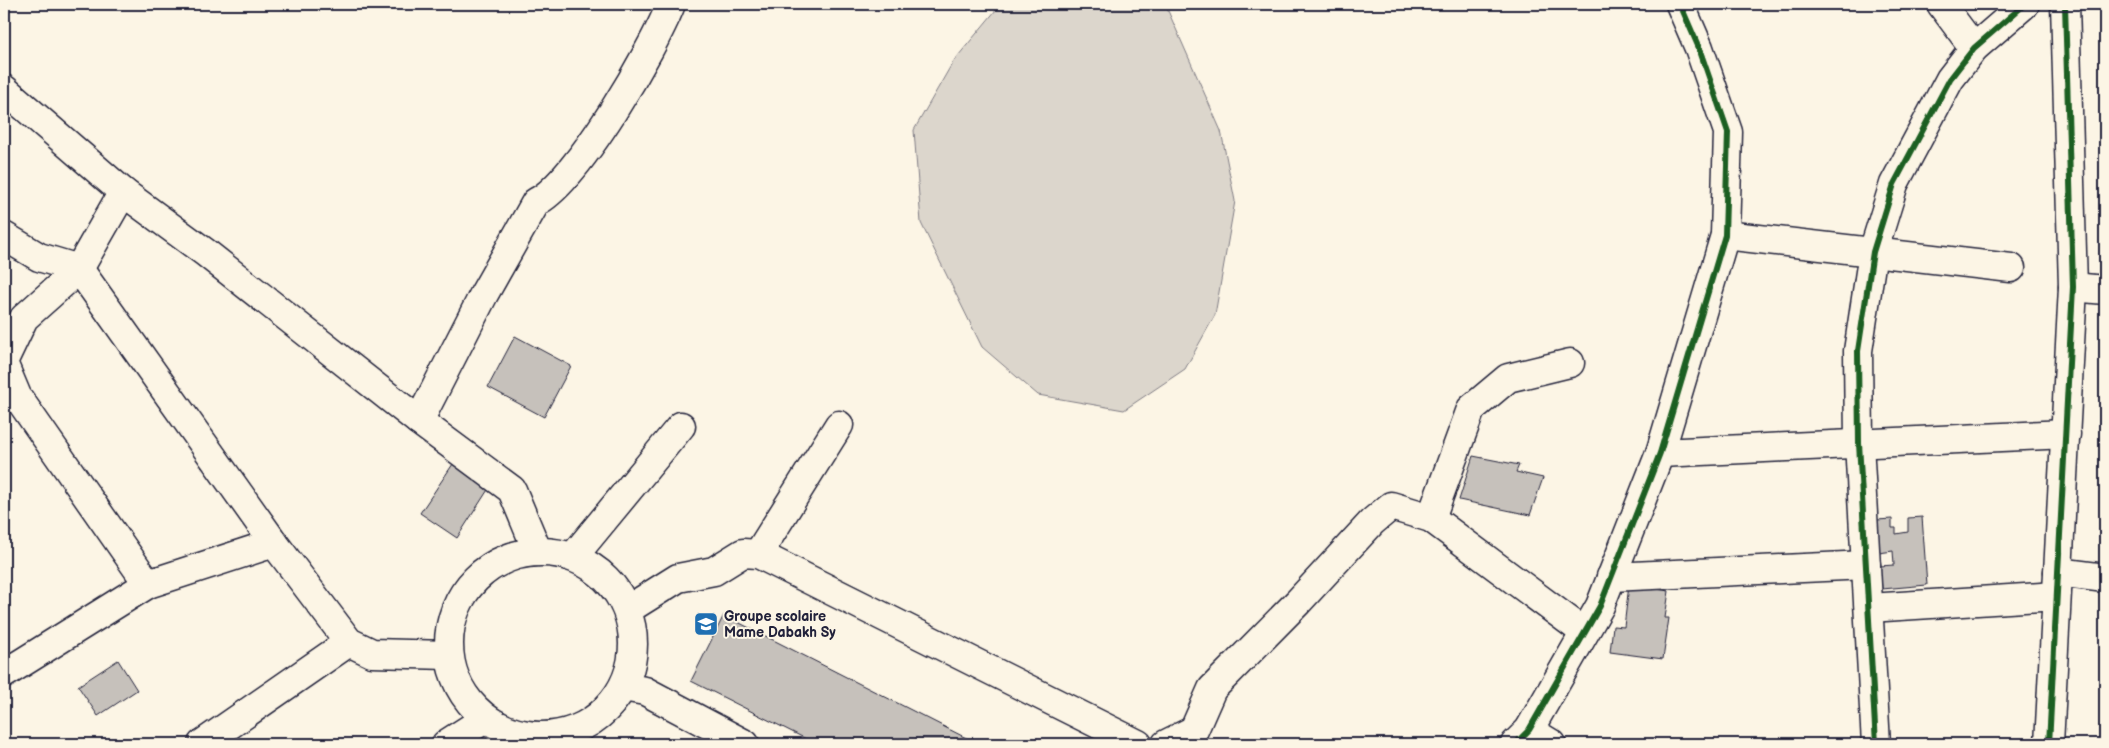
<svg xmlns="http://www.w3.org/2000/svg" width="2109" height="748" font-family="'Balsamiq Sans',sans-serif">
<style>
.green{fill:#dcd6cc;stroke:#7f7c84}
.building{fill:#c6c1bb;stroke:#22223b}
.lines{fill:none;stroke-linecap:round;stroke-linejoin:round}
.street-casing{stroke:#22223b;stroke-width:31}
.secondary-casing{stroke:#22223b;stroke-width:31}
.street{stroke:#fcf5e5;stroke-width:28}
.secondary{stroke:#fcf5e5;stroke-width:28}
.cycleway-casing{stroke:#fcf5e5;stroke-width:9}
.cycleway{stroke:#1b5e20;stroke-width:6}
.labels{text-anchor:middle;stroke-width:4;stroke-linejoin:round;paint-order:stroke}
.poi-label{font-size:14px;font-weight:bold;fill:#22223b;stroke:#fcf5e5;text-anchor:start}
</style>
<rect width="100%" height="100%" fill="#fcf5e5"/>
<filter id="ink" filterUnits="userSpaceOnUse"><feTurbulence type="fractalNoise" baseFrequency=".02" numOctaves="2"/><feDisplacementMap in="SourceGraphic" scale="10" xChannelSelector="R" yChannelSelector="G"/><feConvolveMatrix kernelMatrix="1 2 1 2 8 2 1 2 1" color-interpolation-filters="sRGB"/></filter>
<g filter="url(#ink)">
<polygon class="green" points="1001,4 1165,4 1221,131 1235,201 1215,315 1185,369 1124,410 1038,395 982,347 921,223 914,130 953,62"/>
<g class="building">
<polygon points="515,336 571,366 544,417 488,387"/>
<polygon points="1473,456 1519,465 1516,472 1543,478 1530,515 1459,500"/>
<polygon points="455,461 491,485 457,538 420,513"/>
<polygon points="1922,517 1927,585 1882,589 1880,566 1894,565 1893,551 1879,553 1877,520 1892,519 1892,528 1896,528 1896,534 1908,532 1908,518"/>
<polygon points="1629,585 1669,591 1665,618 1669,618 1663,659 1610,652 1613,626 1624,627"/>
<polygon points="724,615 978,744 816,744 691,681"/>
<polygon points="118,660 137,690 98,716 78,686"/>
</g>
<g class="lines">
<defs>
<g id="street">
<polyline points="1941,4 1974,48"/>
<polyline points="4,89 123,192 206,253 419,421 512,490 537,550"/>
<polyline points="1725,235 2011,268"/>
<polyline points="4,236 39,257 79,269 274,543 349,642 372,653 448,655"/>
<polyline points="2073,287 2105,290"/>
<polyline points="4,360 24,318 79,269 123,192"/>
<polyline points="4,365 17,396 148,584"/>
<path d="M419,421L484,294L536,202C577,182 654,48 671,4"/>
<polyline points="1660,453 2066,434"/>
<polyline points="1431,518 1471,409 1508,378 1570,363"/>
<polyline points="758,554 839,425"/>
<polyline points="573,557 681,426"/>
<polyline points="2058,572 2105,578"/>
<polyline points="1611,577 1866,565"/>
<polyline points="1869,608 2056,596"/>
<polyline points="627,610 678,578 714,571 743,553 758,554 1138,744"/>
<polyline points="4,674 148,584 274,543"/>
<polyline points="1529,730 1552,744"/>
<polyline points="561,735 563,744"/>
<polyline points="202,744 349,642"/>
<polyline points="1166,744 1194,730 1212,689 1298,602 1372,522 1391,506 1431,518 1584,632"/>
<polyline points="1876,744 1859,443 1858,351 1873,252 1894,184 1950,79 1974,48 2025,4"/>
<polyline points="2049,744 2073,287 2065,4"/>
</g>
<g id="secondary">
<circle cx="541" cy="644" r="92"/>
<polyline points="623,687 645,691 745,744"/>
<polyline points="446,744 485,719"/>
<polyline points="1515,744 1529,730 1600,606 1660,453 1725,235 1728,132 1699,48 1680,4"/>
</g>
</defs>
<use href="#street" class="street-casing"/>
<use href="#secondary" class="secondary-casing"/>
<use href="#street" class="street"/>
<use href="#secondary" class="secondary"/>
<defs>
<g id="cycleway">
<polyline points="1515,744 1529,730 1600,606 1660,453 1725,235 1728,132 1699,48 1680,4"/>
<polyline points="1876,744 1859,443 1858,351 1873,252 1894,184 1950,79 1974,48 2025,4"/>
<polyline points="2049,744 2073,287 2065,4"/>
</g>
</defs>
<use href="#cycleway" class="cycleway-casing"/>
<use href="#cycleway" class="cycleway"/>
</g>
</g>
<defs>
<symbol id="school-square" viewBox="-11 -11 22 22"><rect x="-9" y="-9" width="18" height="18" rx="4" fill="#1f6fb2" stroke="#fcf5e5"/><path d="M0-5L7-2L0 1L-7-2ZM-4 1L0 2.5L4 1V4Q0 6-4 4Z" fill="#fff"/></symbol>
</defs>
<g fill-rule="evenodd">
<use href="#school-square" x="692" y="610" width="28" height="28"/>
</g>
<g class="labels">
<g class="poi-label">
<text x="724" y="621">Groupe scolaire<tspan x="724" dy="16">Mame Dabakh Sy</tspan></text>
</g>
</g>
<rect width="2109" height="748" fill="none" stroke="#fcf5e5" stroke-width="20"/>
<rect x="10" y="10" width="2089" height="728" fill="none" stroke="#22223b" stroke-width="2" filter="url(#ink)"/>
</svg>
